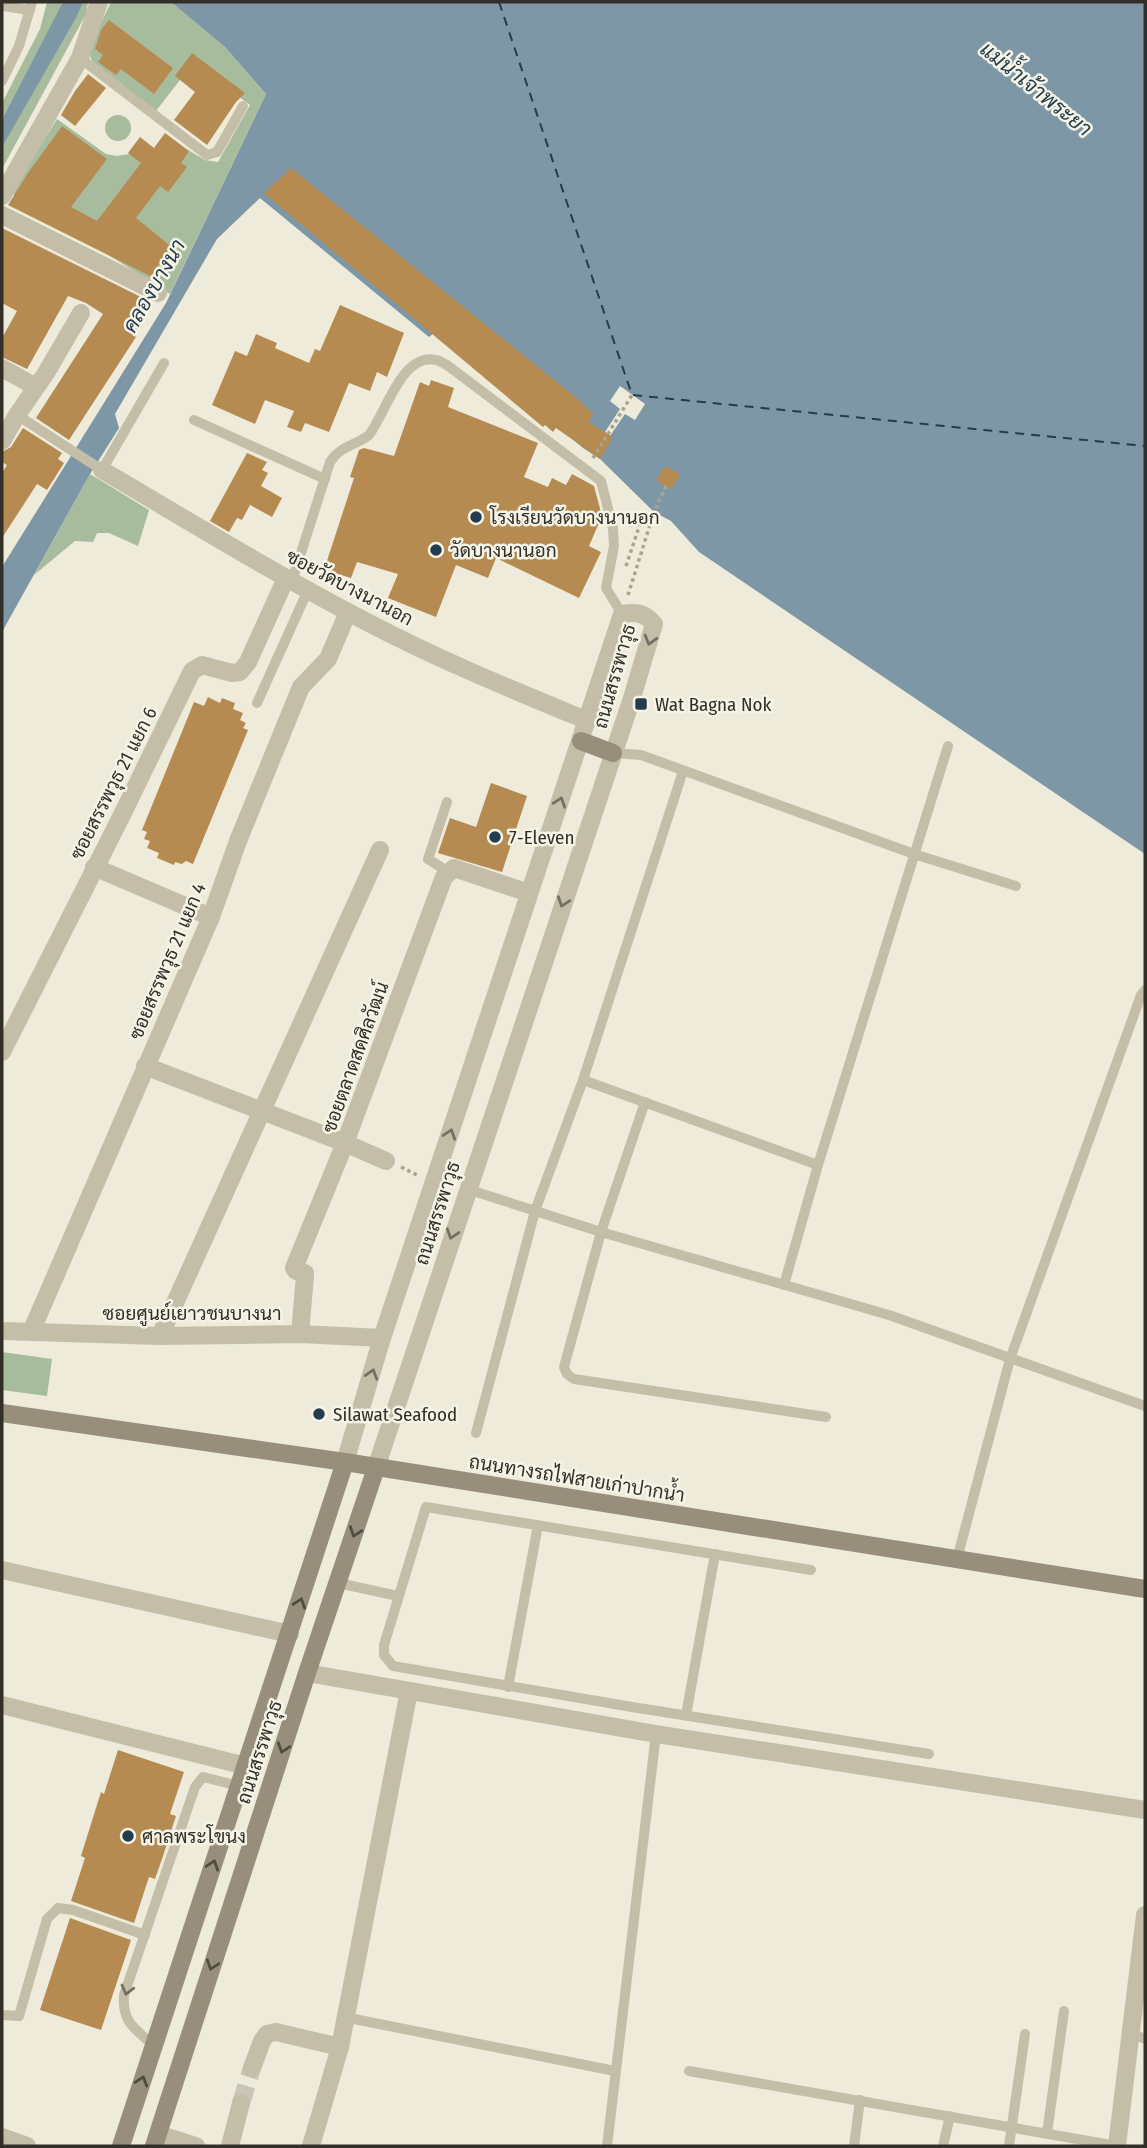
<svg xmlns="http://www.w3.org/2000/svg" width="1147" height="2148" font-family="'Fira Sans Condensed',Sarabun,sans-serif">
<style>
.green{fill:#a7bb9d}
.water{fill:#7e97a7}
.pier{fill:#eeebdb}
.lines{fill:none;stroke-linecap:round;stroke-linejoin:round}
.ferry{stroke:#233d4e;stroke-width:2;stroke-dasharray:9 7;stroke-linecap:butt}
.building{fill:#b58b52}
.minor-tunnel{stroke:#c8c5b7;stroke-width:18;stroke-dasharray:18 9;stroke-linecap:butt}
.path{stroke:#aaa48f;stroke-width:3.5;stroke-dasharray:3.5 3.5;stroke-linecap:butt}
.service{stroke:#c4bea9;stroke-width:10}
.minor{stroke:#c4bea9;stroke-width:18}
.tertiary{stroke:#c4bea9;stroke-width:18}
.secondary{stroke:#978f7b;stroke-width:18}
.oneway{stroke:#746f62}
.oneway2{stroke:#504c41}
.poi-dot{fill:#233d4e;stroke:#f6f4e7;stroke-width:2.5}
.labels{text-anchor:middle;stroke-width:5;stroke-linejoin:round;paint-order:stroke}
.poi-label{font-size:19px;fill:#322f28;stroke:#f6f4e7;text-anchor:start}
.street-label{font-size:19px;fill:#322f28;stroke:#f6f4e7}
.water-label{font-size:21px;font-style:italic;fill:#233d4e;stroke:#f6f4e7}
</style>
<rect width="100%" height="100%" fill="#eeebdb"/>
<g class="green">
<polygon points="47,2 88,2 86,14 2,169 2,103 40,29"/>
<polygon points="111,2 171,2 225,47 266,94 170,294 11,193 57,119 106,154 117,156 181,146 205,160 218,162 250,105 193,63 156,111 92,61 88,50"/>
<circle cx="118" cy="128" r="13"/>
<polygon points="90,474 149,510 138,546 109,533 97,533 93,542 75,541 34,575"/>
<polygon points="2,1352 52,1359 47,1396 2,1390"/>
</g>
<g class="water">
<polygon points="63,2 83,2 77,16 2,147 2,120"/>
<polygon points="171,2 1145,2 1145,854 699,552 671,521 654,512 600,459 583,448 489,368 454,316 429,337 260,198 217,239 115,414 119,428 90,474 2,632 2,567 166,303 266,94 225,47"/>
</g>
<polygon class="pier" points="620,386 645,404 635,420 625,414 610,436 605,432 620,409 610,401"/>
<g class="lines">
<polyline class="ferry" points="499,2 632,395 1145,446"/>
</g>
<g class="building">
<polygon points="109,20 173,68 154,94 121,69 116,75 98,62 103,55 95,49 101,30"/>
<polygon points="192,53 245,93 236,102 207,145 174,120 195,92 175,76"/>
<polygon points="88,74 106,88 75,126 61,115 75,91"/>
<polygon points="62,126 107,159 71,207 97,221 141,163 128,153 140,137 154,148 165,133 189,151 181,163 187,167 168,192 160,186 136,218 173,248 157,267 156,279 8,205 28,173"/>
<polygon points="291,168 579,400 594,415 588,422 613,437 600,459 556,428 553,432 545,425 543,427 264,193"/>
<polygon points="2,228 151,302 134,336 136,337 69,440 36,418 103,314 86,303 68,296 27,369 2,357 2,338 17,311 2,303"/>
<polygon points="340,305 404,333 387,377 377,372 370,391 349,383 329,432 305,423 301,432 287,427 294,411 265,400 255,424 212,405 235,351 247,356 256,334 277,343 275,348 309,363 315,349 320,351"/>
<polygon points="431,380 454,388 448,407 538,443 524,477 548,487 552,478 566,485 572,474 594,486 602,516 589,546 601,552 579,598 496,558 488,578 456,565 436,617 388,598 398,574 357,562 351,578 324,570 354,478 350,477 359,450 364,448 394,456 420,382 429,386"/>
<polygon points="23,428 62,453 58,459 64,463 47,490 37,484 2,538 2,473 7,465 2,462 2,452 11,447"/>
<polygon points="247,453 267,462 262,470 268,473 261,486 282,498 272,517 250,505 242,520 237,518 229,532 210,521"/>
<polygon points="665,466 680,475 671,489 656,480"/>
<polygon points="208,697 220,703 222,698 235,703 233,709 243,713 240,720 246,723 243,728 248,730 193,864 186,861 182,864 175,862 174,865 157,858 159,853 147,848 150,841 144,839 147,832 142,830 194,702 204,706"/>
<polygon points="491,783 527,796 502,872 438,853 450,818 476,827"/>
<polygon points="118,1750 184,1772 170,1814 176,1816 162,1859 155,1879 149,1877 134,1923 71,1901 85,1858 81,1856 101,1792 104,1794"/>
<polygon points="70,1918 131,1940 101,2030 40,2010"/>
</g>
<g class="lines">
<polyline class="minor-tunnel" points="241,2103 252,2068"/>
<g class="path">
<polyline points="593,458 632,395"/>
<polyline points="626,566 640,524"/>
<polyline points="628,595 654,512 666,486"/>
<polyline points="401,1167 419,1176"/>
</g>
<g class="service">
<polyline points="2,6 30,10"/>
<polyline points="80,58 207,155 217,152 243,106"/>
<polyline points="2,81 19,46 32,2"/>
<polyline points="17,415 102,470 164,363"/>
<polyline points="194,420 325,479"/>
<path d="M292,581L330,462C340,446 355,446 369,435C386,413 402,352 436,360C441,361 447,365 451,368L601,481L613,528L614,546L606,588L622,614"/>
<polyline points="257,703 308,590"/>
<polyline points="613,753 641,755 914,854 1016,886"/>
<polyline points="447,802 428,859 447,871"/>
<polyline points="583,1080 818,1165 948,746"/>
<polyline points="645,1102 601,1232 564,1367 567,1374 574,1379 826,1417"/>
<polyline points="467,1189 601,1232 889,1315 1145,1406"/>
<polyline points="784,1285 818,1165"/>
<polyline points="476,1433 535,1211 583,1080 683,771"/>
<polyline points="957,1559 1010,1359 1141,995 1145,990"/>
<polyline points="811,1570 426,1507 384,1645 384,1655 393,1666 632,1707 929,1754"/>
<polyline points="338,1583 398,1596"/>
<polyline points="508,1687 538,1525"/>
<polyline points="686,1715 715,1554"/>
<polyline points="2,2015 19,2016 47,1919 58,1908 73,1910 145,1935"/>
<polyline points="344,2017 615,2071"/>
<polyline points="1131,2033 1145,2039"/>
<path d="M153,2045C134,2028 122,2022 124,1995L195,1787L203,1777L239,1786"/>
<polyline points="689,2071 1117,2146"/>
<polyline points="1047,2133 1064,2011"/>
<polyline points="607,2146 656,1734"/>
<polyline points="854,2146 860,2100"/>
<polyline points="943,2146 950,2116"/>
<polyline points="1009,2146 1025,2034"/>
</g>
<g class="minor">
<polyline points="2,196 80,58 99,2"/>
<polyline points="2,215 158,293"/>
<polyline points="2,368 36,387"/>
<polyline points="2,441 17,415 46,373 81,313"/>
<path d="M102,470C189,521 275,574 365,621C437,659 513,690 588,721"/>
<polyline points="94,867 211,917"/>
<polyline points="2,1052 122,815 192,671 202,665 232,673 240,672 248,662 286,578"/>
<polyline points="145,1066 345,1143 386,1161"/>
<polyline points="2,1331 160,1336 300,1334 382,1338"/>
<polyline points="31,1332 211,917 238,841 301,687 328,659 348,612"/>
<polyline points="300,1334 305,1276 305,1273 296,1271 294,1268 345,1143 444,877 454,868 529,893"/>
<polyline points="160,1336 380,850"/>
<polyline points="2,1570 290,1634"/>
<polyline points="307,1673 656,1734 1145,1810"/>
<polyline points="2,1705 246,1766"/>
<polyline points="252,2068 262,2041 267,2034 276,2032 340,2047"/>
<polyline points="158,2134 196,2146"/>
<polyline points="2,2137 27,2146"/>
<polyline points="230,2146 241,2103"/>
<polyline points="311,2146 340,2047 409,1691"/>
<polyline points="1117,2146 1145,1915"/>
</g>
<path class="tertiary" d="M345,1462L382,1338L622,614C636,612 644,612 654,624L632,698L376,1468"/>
<g class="secondary">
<polyline points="581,741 613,753"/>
<polyline points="2,1413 345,1462 1145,1589"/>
<polyline points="121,2146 345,1462"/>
<polyline points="154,2146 307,1673 376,1468"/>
</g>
</g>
<defs><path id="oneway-chevron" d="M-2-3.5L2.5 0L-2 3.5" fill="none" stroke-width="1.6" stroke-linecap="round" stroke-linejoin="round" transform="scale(1.75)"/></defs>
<g class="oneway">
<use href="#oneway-chevron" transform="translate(650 640) rotate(106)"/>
<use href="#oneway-chevron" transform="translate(560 802) rotate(-71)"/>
<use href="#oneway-chevron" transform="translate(563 902) rotate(109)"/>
<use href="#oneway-chevron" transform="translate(450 1134) rotate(-72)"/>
<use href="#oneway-chevron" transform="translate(452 1234) rotate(108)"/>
<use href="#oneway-chevron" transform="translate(372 1374) rotate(-73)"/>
<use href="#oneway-chevron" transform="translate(127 1990) rotate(105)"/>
</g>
<g class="oneway2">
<use href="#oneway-chevron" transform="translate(355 1532) rotate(109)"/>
<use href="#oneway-chevron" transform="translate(300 1603) rotate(-72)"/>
<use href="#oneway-chevron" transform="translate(283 1748) rotate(108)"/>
<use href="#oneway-chevron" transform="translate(213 1865) rotate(-72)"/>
<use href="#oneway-chevron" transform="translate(212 1965) rotate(108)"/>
<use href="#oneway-chevron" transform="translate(142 2081) rotate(-72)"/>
</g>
<g class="poi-dot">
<circle cx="476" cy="517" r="7"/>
<circle cx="436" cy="550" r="7"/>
<rect x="634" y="697" width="14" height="14" rx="3.5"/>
<circle cx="495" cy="837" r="7"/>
<circle cx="319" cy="1414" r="7"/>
<circle cx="128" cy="1836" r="7"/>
</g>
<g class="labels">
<g class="poi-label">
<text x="490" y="524">โรงเรียนวัดบางนานอก</text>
<text x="450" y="557">วัดบางนานอก</text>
<text x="655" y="711">Wat Bagna Nok</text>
<text x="509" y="844">7-Eleven</text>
<text x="333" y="1421">Silawat Seafood</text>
<text x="142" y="1843">ศาลพระโขนง</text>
</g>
<g class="street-label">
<text transform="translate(350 587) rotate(28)" y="7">ซอยวัดบางนานอก</text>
<text transform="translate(614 676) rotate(-74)" y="7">ถนนสรรพาวุธ</text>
<text transform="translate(113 783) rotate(-63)" y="7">ซอยสรรพวุธ 21 แยก 6</text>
<text transform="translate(167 961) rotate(-67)" y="7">ซอยสรรพวุธ 21 แยก 4</text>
<text transform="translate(355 1057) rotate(-70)" y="7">ซอยตลาดสดศิลวัฒน์</text>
<text transform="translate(437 1213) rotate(-72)" y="7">ถนนสรรพาวุธ</text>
<text x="192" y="1320">ซอยศูนย์เยาวชนบางนา</text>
<text transform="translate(577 1478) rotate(9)" y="7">ถนนทางรถไฟสายเก่าปากน้ำ</text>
<text transform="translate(259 1752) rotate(-72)" y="7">ถนนสรรพาวุธ</text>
</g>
<g class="water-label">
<text transform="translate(1036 89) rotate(39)" y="7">แม่น้ำเจ้าพระยา</text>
<text transform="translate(154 286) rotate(-60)" y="7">คลองบางนา</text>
</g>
</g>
<rect width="1147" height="2148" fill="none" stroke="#322f28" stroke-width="7"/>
</svg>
